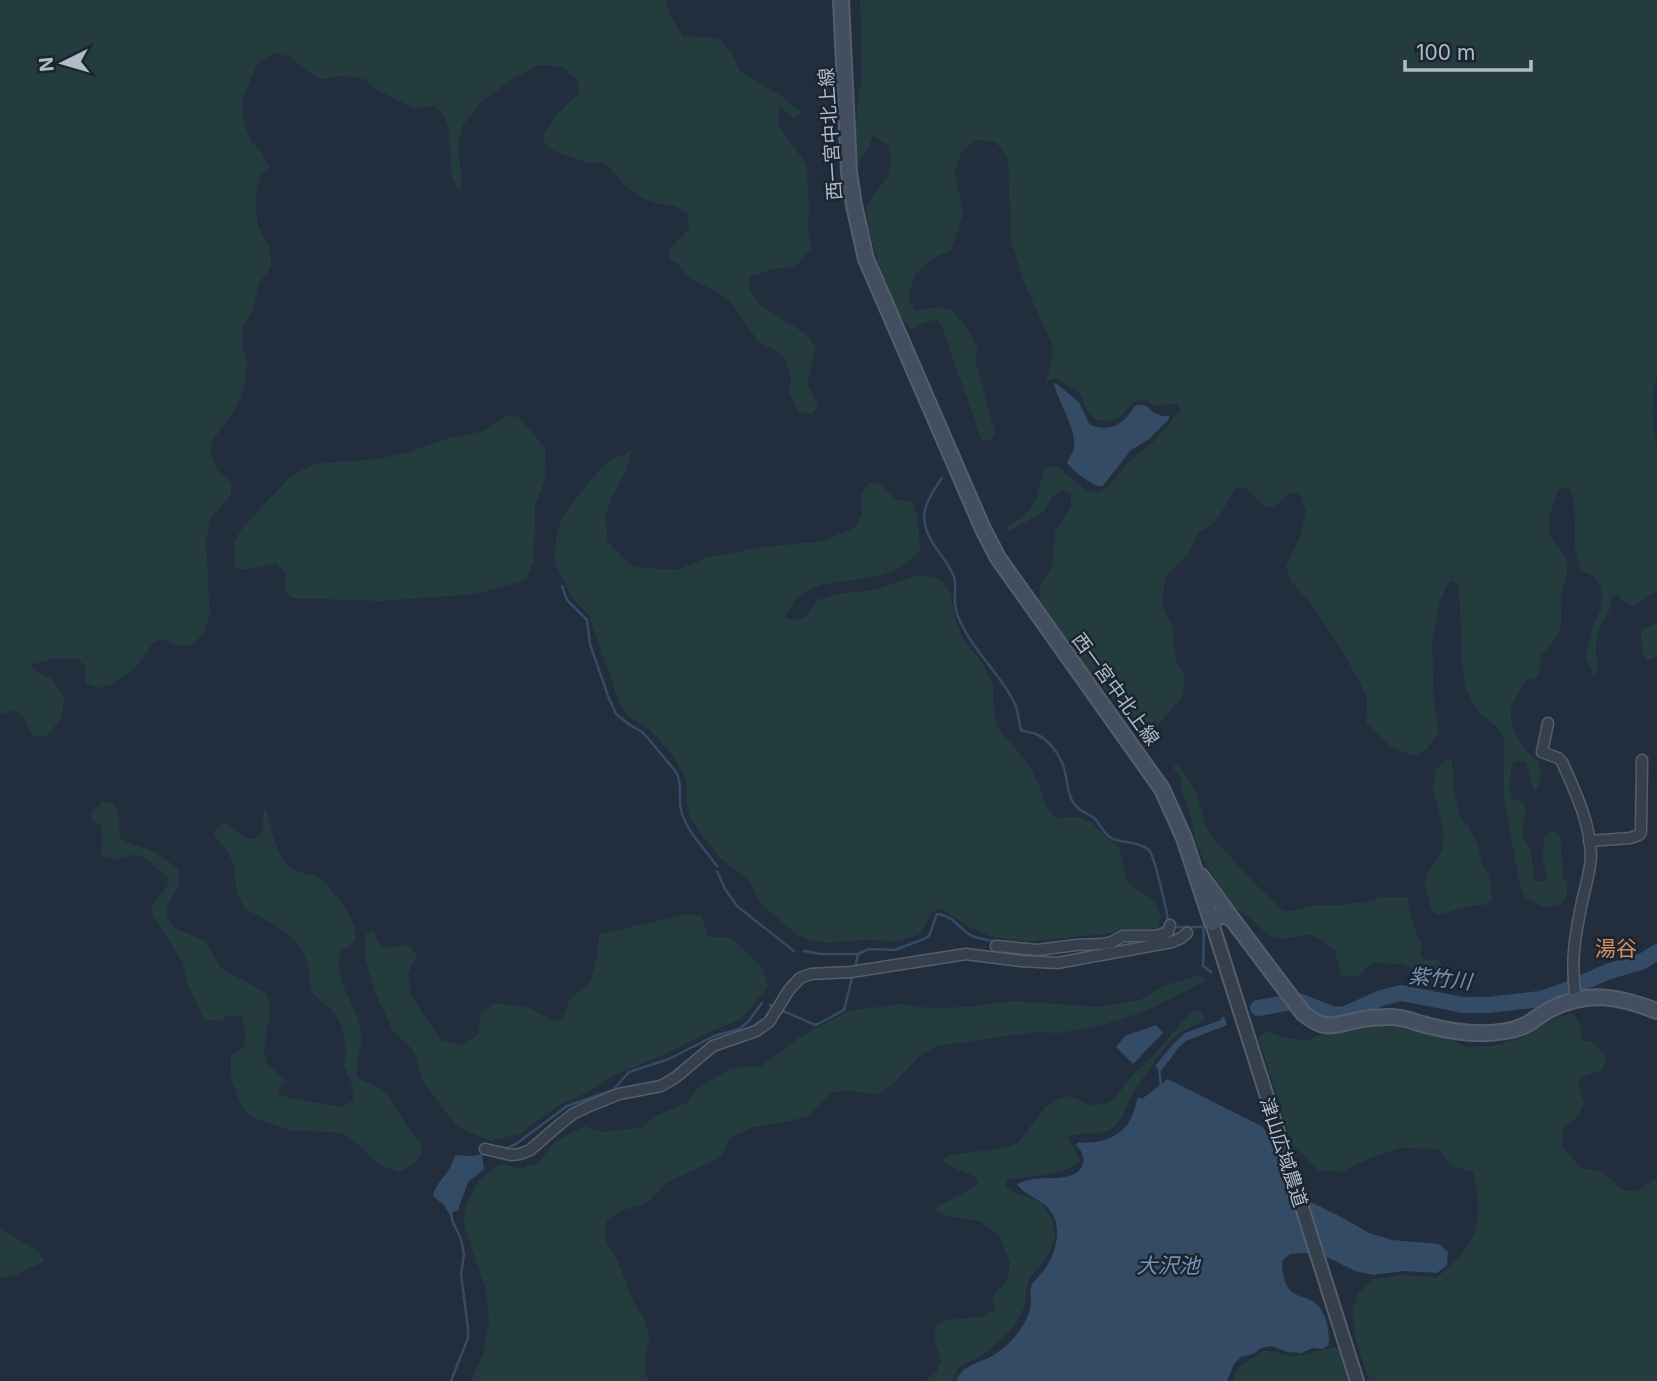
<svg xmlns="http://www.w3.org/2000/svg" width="1657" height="1381" font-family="Inter,'Noto Sans JP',sans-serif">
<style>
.green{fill:#243c3e}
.water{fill:#344b65}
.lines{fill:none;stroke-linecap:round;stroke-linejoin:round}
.stream{stroke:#344b65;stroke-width:2.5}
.river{stroke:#344b65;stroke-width:16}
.minor-casing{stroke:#545e6b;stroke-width:13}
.tertiary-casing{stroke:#545e6b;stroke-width:16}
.secondary-casing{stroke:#545e6b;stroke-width:18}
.minor{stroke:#36404d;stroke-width:10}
.tertiary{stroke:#36404d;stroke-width:12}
.secondary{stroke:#434f60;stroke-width:14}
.labels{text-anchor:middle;stroke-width:5;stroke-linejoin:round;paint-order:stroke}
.street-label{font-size:19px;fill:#b1bbc8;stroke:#1b2532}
.neighbourhood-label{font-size:21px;fill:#d98d5b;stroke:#1b2532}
.water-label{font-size:21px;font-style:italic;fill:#7793b2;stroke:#1b2532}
</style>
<rect width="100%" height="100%" fill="#222e3d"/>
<g class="green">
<path d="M0,0H665L671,18L683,36L718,38L731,52L740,71L781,96L802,113L794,118L779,106L778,125L806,164L809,206L808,230L812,248L795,267L774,269L750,276L749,288L761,306L806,334L816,348L807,383L818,405L813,414L799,412L789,393L791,377L786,360L774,350L758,341L728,299L689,277L677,263L669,259V250L689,229L687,213C671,201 661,207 645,199C628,192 617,174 603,162H584L547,148L543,136L556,115L579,93L577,80L562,67L539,65L516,77L483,100L463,125L458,146L462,183L459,190C456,185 453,180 452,175C446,149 457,124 434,105L416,109L376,90L364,79L343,76L320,79L305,70L291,57L274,53L257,64L242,100L244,123L252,143L261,151L269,167L261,175L255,199L258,226L270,248L271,267L259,283L252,313L242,328V343L247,365L244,388L233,413L212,441L211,455L217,470L231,483V495L211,518L206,541L210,615L204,633L192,645H176L163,639L153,643L138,665L112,685L97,688L86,683V667L78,659L54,658L31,665L33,670L50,678L64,696L62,717L47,736H33L24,718L16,710L0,714Z"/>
<path d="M860,0H1657V374C1651,403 1651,416 1657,445V592C1647,595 1642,603 1632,606L1623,601L1617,594L1612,597C1611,612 1607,612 1602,624C1595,639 1594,654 1599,669L1594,676L1585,657L1593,626L1600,611L1602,600L1601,587L1594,577L1581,570L1575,547L1574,504L1570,489L1560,488C1552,499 1545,528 1553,540C1558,550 1564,549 1567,563C1569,575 1562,589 1561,601C1560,610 1563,619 1560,628C1557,639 1549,647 1541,655L1539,673L1537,678L1525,681C1521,689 1514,698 1512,706C1506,725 1522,751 1538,760L1541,774L1538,789L1534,791L1526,762L1516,761L1511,765L1510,790L1512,798L1522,802L1526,810L1522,830L1525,842L1531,850L1534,880L1543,882L1547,875L1542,857L1545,836L1554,830L1560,835L1563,876L1568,884L1566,898L1558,906H1542L1525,898L1520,886L1504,799V738L1497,727L1479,713L1467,692L1462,667L1459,586L1450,580L1440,601L1432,642L1434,703L1439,733L1427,749L1413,756L1391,747L1366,723L1367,697L1345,655L1311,604L1290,580L1286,567L1300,535L1306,512L1300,494L1290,493L1274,507L1265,506L1246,488H1235C1224,508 1219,523 1198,533L1189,553L1165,577L1162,606L1172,624L1176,660L1185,677L1183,697L1152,731L1138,728L1085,666L1050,621L1039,599L1041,582L1052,568L1055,532L1071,507V493L1061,490L1052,497L1044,512L1009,531L1007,526C1025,517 1034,509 1039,489C1041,481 1042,474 1046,467L1057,466L1087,491L1100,492L1112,483L1123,468L1134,457L1152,443L1181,410L1177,404L1153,405L1146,400L1134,402L1119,418L1107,421L1096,420L1086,409L1080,393L1057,378L1046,381L1053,354L1051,342L1024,282L1011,242L1008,159L996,142L976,140L962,151L955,172L963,214L951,251L935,257L915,274L908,299L915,311L937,307L952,310L971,333L978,350L975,361L995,432L992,440L982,441L942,327L937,320L924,322L911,330L897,312L879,266L868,225L867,205L890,173V146L873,136L868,150L858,162L855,142L858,98L862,77Z"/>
<polygon points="508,415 519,417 545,448 546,477 535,506 534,560 526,580 477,594 382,601 291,598 285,590 286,573 276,563 244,570 235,568 234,542 243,527 289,478 313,464 377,459 410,452 442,440 483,431"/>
<path d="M631,451L627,469L613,495L606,514L607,542L630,565L646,568L678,570L708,557L764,547L823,541L855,527L862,514L861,493L870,482L881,485L895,499L912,502L918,520L920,551C908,564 891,574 873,577C848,583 815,579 796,599C791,604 788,613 785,618L797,620L806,616L818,600L834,595L877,589L917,575L940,579L950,592L956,622L963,638L983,664L993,686L994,712L997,727L1029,765L1038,783L1047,808L1056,818L1080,817L1092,823L1104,835L1119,847L1127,882L1155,901L1161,917L1157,929L1148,930L1128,929L1105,934L1024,942L989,936L969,927L948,913L939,909L932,912L920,934L899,941L862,940L827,943L812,941L797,935L759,902L750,882L720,858L690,819L687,805V787L684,775L671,753L650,730L626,714L619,703L589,615L572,598L555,563L556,540L562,517L587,484L610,460Z"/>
<polygon points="1657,623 1657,656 1647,661 1642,653 1641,630"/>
<polygon points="1448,759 1452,761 1454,795 1461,819 1469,827 1478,845 1482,865 1489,873 1492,899 1485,905 1469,906 1439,915 1432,911 1424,886 1428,872 1442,851 1444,830 1433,789 1436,769"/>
<polygon points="1176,764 1182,770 1196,791 1206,827 1213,838 1259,888 1284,911 1296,910 1315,905 1340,905 1365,902 1382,897 1407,897 1414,927 1422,946 1420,955 1424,960 1439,960 1449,978 1443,987 1426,983 1420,971 1402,964 1372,963 1359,976 1341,977 1335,951 1321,940 1309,934 1283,939 1268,935 1248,916 1233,907 1203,859 1195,839 1190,814 1182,789 1180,777 1173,768"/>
<path d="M103,801L114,804L118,815L120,838L126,842L151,850L178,868L180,883L166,908L167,919L175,928L205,941L221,968L266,993L271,1007L264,1048L266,1062L287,1082L284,1085L279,1087L277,1093L286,1097L340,1107L354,1101L352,1085L344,1065L346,1051L342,1026L332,1010L313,994L309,979L308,963L297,942L273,924L244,908L236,891L235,866L227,851L214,835L215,829L225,823L246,838L254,839L262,832L264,812L266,809C270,825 276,854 288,865C297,875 308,872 318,877C325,880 332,891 337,897C348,911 371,942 341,950L338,967L345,990L358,1018L362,1036L356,1073L360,1080C367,1082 374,1085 381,1089C396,1101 405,1129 422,1144C424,1160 411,1166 399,1172L380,1165L358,1145L341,1133L290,1130L251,1117L241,1106L231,1076V1057L237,1051L243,1048L246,1035L241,1017L229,1015L220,1021L204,1020L188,984L181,960L153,916L152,905L168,885L167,877L143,856L132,855L115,860L102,856C101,845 104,835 100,825L92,821L91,813Z"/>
<polygon points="684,914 701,915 708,937 730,937 763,968 768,986 741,1019 714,1030 666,1054 611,1077 586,1093 558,1106 520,1134 490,1141 459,1128 445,1111 421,1078 414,1051 393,1031 376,994 365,960 365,935 373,931 381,946 391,948 407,944 417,954 408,974 411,996 441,1040 461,1045 478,1035 481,1012 496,1003 530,1008 553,1021 562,1019 570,999 590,982 597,958 599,935"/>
<polygon points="1200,975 1206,981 1146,1011 1100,1026 1059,1033 1035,1032 936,1046 920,1056 891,1086 876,1095 846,1090 831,1093 809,1116 790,1121 754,1127 730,1138 721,1157 666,1183 646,1203 621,1211 606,1222 606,1241 619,1264 633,1301 644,1319 650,1338 645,1357 646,1375 650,1381 471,1381 483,1354 489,1322 486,1290 464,1226 465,1207 479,1180 501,1164 521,1169 537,1164 554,1143 584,1126 603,1132 642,1127 656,1116 688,1102 698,1088 731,1068 761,1066 800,1037 848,1011 900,1004 929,1008 967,1007 1012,1001 1099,1007 1140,1000 1163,986"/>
<path d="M1199,1009L1205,1018C1198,1026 1186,1028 1177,1035C1165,1045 1155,1061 1146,1074C1140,1081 1135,1089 1131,1097C1125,1109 1123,1121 1111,1129C1097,1137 1081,1131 1068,1137L1080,1160C1066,1177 1030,1176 1008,1179L1005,1186L1009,1190L1042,1203L1053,1221L1055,1238L1048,1256L1028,1280L1024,1308L1014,1326L988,1352L958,1368L952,1381H925L937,1371L941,1360L933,1336L937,1324L945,1320L982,1317L995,1309L992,1297L1008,1280L1010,1262L999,1236L980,1221L945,1216L934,1210L940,1205L962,1194L978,1184L976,1177L949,1166L942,1159L949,1155L1004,1148L1019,1142L1044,1108L1059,1098L1069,1096L1091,1105L1104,1104L1114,1099L1132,1076L1152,1057L1191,1012Z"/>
<path d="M1571,1014L1579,1021L1583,1041L1593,1042L1606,1056L1602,1070L1583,1077L1578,1085L1584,1104L1579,1115L1562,1130V1146L1581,1168L1602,1172L1623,1190L1636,1191L1657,1178V1381H1369L1356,1341L1352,1313L1358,1294L1372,1279L1403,1275L1437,1277C1478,1244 1485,1222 1473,1172L1451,1166L1438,1149L1400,1148L1371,1158L1341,1172L1318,1170L1292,1144L1258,1037L1267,1031L1284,1037L1306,1041L1325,1033L1365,1025L1387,1026L1444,1037L1467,1047L1492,1046L1519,1039L1553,1019Z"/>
<polygon points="0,1228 36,1250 45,1261 13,1276 0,1279"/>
<polygon points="1330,1348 1339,1348 1350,1381 1232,1381 1238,1367 1263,1351 1271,1351 1290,1356 1304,1355"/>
</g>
<g class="water">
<path d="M1056,383L1079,402L1090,425C1106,431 1120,427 1130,413C1133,409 1133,407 1137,405C1146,402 1150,411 1157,414C1161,416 1164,416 1169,416V419L1148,440L1131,450L1106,482C1105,483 1104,485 1102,486C1093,488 1072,469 1067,463C1069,457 1073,454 1074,448C1077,430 1058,401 1054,384Z"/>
<polygon points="1224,1016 1227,1025 1186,1041 1180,1046 1161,1071 1155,1066 1174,1043 1185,1033 1221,1020 1221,1018"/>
<polygon points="1156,1025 1163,1033 1133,1064 1116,1047 1125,1036"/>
<path d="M1168,1079L1263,1127L1280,1156L1293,1193L1345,1219L1369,1233L1392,1240L1439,1244L1448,1252L1447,1265L1437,1273L1404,1271L1373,1275L1355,1271L1327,1257L1306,1253L1290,1254L1282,1261C1282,1272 1284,1285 1292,1292C1298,1297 1306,1297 1312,1301C1326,1309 1330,1330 1329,1345L1323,1349L1313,1348L1301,1353L1287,1352L1272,1346L1261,1348L1253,1354L1241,1357L1234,1364L1227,1381H956C964,1363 979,1364 994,1355C1000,1351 1006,1346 1011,1341C1020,1331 1030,1317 1031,1303C1031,1299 1030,1292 1031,1287C1033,1281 1040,1276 1044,1270C1055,1255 1062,1232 1053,1215C1045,1199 1025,1197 1017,1184C1022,1182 1027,1180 1033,1179C1047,1177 1077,1182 1083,1164C1085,1156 1081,1150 1076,1145L1078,1142C1098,1145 1122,1138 1131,1118C1134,1112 1136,1103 1138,1097L1142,1099Z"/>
<path d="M482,1154L484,1169L468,1182L458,1210L451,1213L452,1219L444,1205L433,1196C435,1184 445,1177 451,1166C452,1162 454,1158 456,1155L472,1156Z"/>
</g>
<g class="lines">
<g class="stream">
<path d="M942,478C925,502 916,518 934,545C941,556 950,565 954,577C957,586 954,594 955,604C956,612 960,622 964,629C978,656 1002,676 1015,704C1019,713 1018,721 1021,730C1026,732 1032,732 1036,734C1052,741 1064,761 1066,777C1068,787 1069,800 1077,807C1082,812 1090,814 1095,819C1101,825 1104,835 1113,839C1124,843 1140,842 1149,850C1154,855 1168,914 1168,923"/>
<path d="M562,586L567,600L587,620L590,644L608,696L616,714L630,725L642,732L647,737L676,772C683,785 678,797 681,810C685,829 706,851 717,866"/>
<polyline points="717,871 725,889 737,906 794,951"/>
<polyline points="1174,927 1203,927 1204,934 1203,966 1211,972"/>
<polyline points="1154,932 1167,927"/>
<path d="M804,951L821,954H858L869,949L895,950L924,939L929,936L937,914C956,916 959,930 972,936C980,939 988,940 996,942"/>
<polyline points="855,968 858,954"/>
<polyline points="770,1005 815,1025 818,1024 844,1010 853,974"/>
<polyline points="1159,1068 1161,1086"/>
<polyline points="503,1150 516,1144 567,1106 613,1090 629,1072 669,1059 714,1036 739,1029 748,1022 762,1003"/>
<polyline points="451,1211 452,1220 461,1239 464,1254 461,1274 468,1329 468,1338 451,1381"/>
</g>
<polyline class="river" points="1258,1008 1298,1001 1332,1014 1343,1015 1381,998 1401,993 1463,1005 1488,1005 1540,999 1564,991 1607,972 1643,961 1657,952"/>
<defs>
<g id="minor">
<path d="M1548,723L1542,752L1558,758L1562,762C1575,791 1590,822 1591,855C1591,870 1585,887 1582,902C1575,935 1570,965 1576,998"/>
<polyline points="1589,841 1630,838 1639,835 1641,832 1642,760"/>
<polyline points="996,946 1038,950 1076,945 1102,944 1112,942 1123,936 1156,936 1168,932 1170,925"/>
<polyline points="485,1149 511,1155 520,1154 530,1150 559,1125 573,1114 587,1107 619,1094 661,1086 676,1077 713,1046 756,1031 769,1022 789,990 800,978 811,974 851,972 966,954 1021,961 1057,963 1172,942 1181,938 1187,933"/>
</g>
<polyline id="tertiary" points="1212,923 1357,1381"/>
<g id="secondary">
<path d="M841,0L849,172L854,205L866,259L983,529L998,558L1018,586L1162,789L1184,838L1212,923L1219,916H1226L1232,919L1303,1013C1326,1032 1332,1025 1358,1020C1368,1018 1379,1017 1390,1017C1403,1017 1414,1022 1426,1025C1452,1032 1480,1036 1506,1031C1529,1027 1531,1020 1549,1010C1587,990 1618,996 1657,1011"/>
<polyline points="1201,876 1232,919"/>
</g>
</defs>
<use href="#minor" class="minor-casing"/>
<use href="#tertiary" class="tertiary-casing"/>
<use href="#secondary" class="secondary-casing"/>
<use href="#minor" class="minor"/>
<use href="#tertiary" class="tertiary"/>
<use href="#secondary" class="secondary"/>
</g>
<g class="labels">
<g class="street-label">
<text transform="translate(830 134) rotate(-94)" y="7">西一宮中北上線</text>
<text transform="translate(1116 689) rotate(54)" y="7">西一宮中北上線</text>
<text transform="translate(1284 1152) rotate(72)" y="7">津山広域農道</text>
</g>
<g class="neighbourhood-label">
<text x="1616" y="956">湯谷</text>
</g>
<g class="water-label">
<text transform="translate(1440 979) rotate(6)" y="7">紫竹川</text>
<text x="1168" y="1273">大沢池</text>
</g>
</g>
<g transform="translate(63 63) rotate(265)" stroke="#1b2532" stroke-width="5" paint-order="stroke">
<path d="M0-5L12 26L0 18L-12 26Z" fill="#b1bbc8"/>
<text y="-10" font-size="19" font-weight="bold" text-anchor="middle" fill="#b1bbc8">N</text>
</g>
<path d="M1405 60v10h126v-10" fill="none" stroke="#b1bbc8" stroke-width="3.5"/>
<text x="1416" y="60" font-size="21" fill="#b1bbc8" stroke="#1b2532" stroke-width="5" paint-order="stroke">100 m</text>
</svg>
